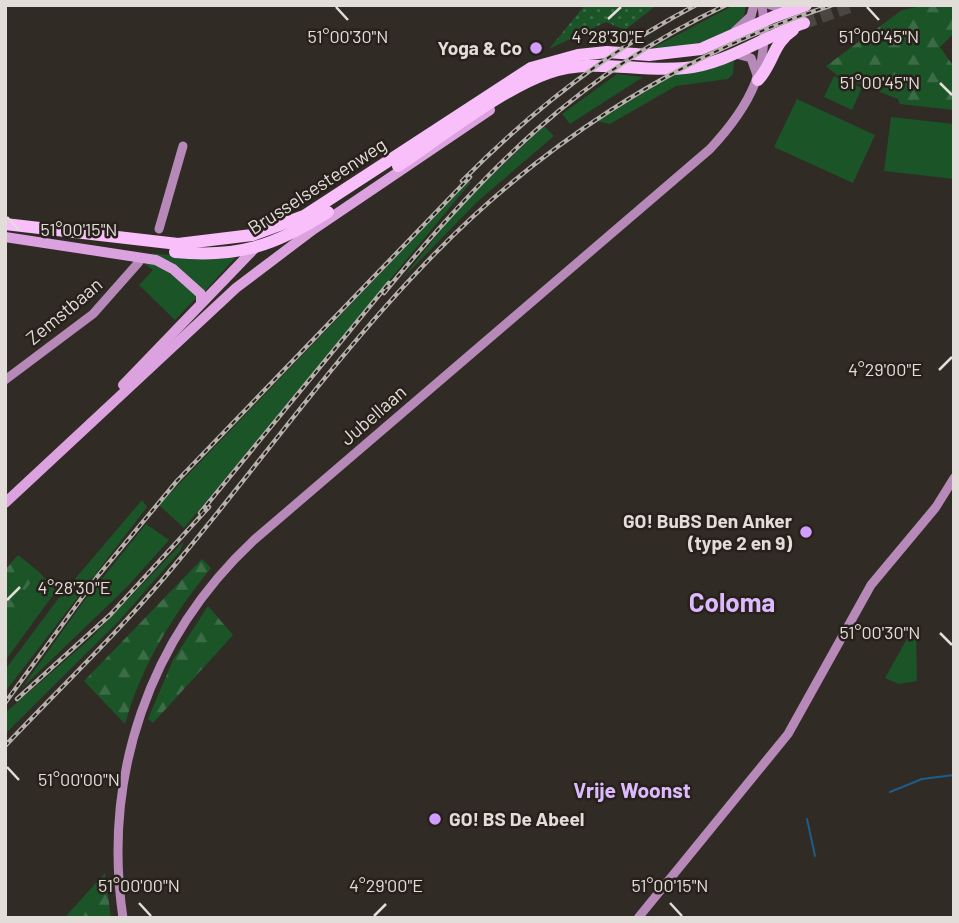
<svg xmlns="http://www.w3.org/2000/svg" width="959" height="923" font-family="Barlow,sans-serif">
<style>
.grass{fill:#1a5427}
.forest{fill:url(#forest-firs)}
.park{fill:url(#park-dots)}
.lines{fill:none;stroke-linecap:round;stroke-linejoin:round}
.stream{stroke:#1c5d8b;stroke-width:2}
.highway-tunnel{stroke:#4c4640;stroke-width:12;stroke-dasharray:12 6;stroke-linecap:butt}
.secondary{stroke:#b689b8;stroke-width:9}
.primary{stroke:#dca2df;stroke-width:10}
.highway{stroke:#f8bffa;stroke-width:12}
.rail-casing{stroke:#b6b1ad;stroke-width:4.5}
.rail{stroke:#28211b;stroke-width:2;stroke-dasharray:5;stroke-linecap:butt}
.highway-bridge{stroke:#f8bffa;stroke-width:12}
.ticks{fill:none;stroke:#e2ddd9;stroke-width:2.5}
.poi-dot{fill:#d19dfe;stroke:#28211b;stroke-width:2.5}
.labels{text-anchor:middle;stroke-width:5;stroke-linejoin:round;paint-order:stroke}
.poi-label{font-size:19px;font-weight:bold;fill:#e2ddd9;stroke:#28211b;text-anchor:end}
.street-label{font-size:19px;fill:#e2ddd9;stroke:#28211b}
.neighbourhood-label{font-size:21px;font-weight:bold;fill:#ddbafe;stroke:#28211b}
.district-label{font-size:26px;font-weight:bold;fill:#ddbafe;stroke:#28211b}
.ticks-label{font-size:18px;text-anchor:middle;fill:#e2ddd9;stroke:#28211b;stroke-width:5;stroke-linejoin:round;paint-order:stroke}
</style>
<defs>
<pattern id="forest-firs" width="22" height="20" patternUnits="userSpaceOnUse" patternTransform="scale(1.75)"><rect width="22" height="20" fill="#1a5427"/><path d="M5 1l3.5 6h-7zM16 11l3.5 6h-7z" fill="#3b6c46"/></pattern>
<pattern id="park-dots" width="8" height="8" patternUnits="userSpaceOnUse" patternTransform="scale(1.75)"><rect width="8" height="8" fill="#1a5427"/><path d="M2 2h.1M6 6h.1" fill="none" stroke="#3b6c46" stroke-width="1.8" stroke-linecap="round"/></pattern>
</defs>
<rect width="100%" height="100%" fill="#312b25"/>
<g class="grass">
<path d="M734,5H746C745,9 745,12 744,16C735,43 673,47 649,50Z"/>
<polygon points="734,61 733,74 728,79 676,86 610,124 597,121 674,74"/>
<polygon points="617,74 643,77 570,124 562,114"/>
<polygon points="834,76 862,88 852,110 824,97"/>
<polygon points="797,99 875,135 853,183 774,147"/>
<polygon points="891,117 954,124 954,179 884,171"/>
<polygon points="544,126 554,136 478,201 401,280 462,204"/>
<polygon points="469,181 471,182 184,528 159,505"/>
<polygon points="151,253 207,259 236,257 204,292 173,263"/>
<polygon points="147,261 164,267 198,296 175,320 139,285 153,270 145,264"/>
<polygon points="142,500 147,507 5,692 5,670 58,599"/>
<polygon points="146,524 169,540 127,587 21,689 84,601"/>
<polygon points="184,541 180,551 119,621 5,734 5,713 91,638"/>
<polygon points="39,572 56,591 5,661 5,636 22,619 22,594"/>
<polygon points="913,628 916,629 917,681 899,684 885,678"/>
</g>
<g class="forest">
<polygon points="927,5 954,5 954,33 940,47 954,67 954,110 900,104 898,99 837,75 826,66 902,10"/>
<polygon points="18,555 39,572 22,594 22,619 5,636 5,570"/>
<path d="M202,559L211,568C172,616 142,665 125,724L84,681Z"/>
<polygon points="208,606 233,635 153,723 148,719 173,660"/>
<polygon points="105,873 111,918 64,918 67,915"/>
</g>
<polygon class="park" points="585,5 591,7 657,5 625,30 606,22 549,49"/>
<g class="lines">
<g class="stream">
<polyline points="890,792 922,779 954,775"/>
<polyline points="807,819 815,856"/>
</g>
<polyline class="highway-tunnel" points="804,23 855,5"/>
<g class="secondary">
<polyline points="770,5 787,10"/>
<polyline points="735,31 751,16 754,5"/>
<polyline points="736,54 751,58 757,75"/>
<polyline points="159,229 183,146"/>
<polyline points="5,380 93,314 139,262"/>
<path d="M123,918C102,776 149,638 254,540L710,149C751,105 771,67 762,5"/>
<polyline points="638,918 788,734 871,585 936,507 954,478"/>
</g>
<g class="primary">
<polyline points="5,237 156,260 173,269 201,294 201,303"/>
<polyline points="123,385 256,247"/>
<polyline points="5,503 236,288 314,229 490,110"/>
</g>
<g class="highway">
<path d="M758,80C773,64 773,43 793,30"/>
<path d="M398,166C440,138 502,89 548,73C594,57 638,73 685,68C727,64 764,36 804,23"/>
<polyline points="5,224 178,244 252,235 304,216 531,68 578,55 607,52 649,55 701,49 773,17 806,5"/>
</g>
<defs>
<g id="rail">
<path d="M462,181C532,110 608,51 696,5"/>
<path d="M384,293C485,170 579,74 726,5"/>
<polyline points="200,513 389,283"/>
<polyline points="17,699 110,615 209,507"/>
<polyline points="5,703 97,577 177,481 470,177"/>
<path d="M5,746C64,684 125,626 179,560C260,463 334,359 421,268C534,148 675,56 832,5"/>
</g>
</defs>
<use href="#rail" class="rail-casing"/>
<use href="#rail" class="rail"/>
<path class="highway-bridge" d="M175,252C238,258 275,246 328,212"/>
</g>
<path class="ticks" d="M336,7L348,20M867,7L879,20M608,19L621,7M940,83L952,95M7,217L19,230M939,370L952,357M7,600L20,587M940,633L952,645M7,767L19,780M139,903L151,916M670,903L682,916M374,916L386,904"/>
<g class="poi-dot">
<circle cx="536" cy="48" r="7"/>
<circle cx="806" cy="532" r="7"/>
<circle cx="435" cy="819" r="7"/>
</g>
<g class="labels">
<g class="poi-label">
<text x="522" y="55">Yoga &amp; Co</text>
<text x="792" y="528">GO! BuBS Den Anker<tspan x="792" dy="22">(type 2 en 9)</tspan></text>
<text x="449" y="826" text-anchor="start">GO! BS De Abeel</text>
</g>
<g class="street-label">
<text transform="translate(317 186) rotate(-33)" y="7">Brusselsesteenweg</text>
<text transform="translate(64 311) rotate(-40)" y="7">Zemstbaan</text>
<text transform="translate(373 415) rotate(-41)" y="7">Jubellaan</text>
</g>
<g class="neighbourhood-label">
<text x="632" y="798">Vrije Woonst</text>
</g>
<g class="district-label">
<text x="732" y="612">Coloma</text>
</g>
</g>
<g class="ticks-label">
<text x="608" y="43">4°28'30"E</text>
<text x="348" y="43">51°00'30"N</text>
<text x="879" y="43">51°00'45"N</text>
<text x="880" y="89">51°00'45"N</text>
<text x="79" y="236">51°00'15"N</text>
<text x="885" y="376">4°29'00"E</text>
<text x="74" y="594">4°28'30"E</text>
<text x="880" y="639">51°00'30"N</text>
<text x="79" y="786">51°00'00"N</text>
<text x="139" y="892">51°00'00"N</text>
<text x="670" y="892">51°00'15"N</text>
<text x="386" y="892">4°29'00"E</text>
</g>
<rect width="959" height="923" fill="none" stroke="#e2ddd9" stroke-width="14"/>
</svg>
